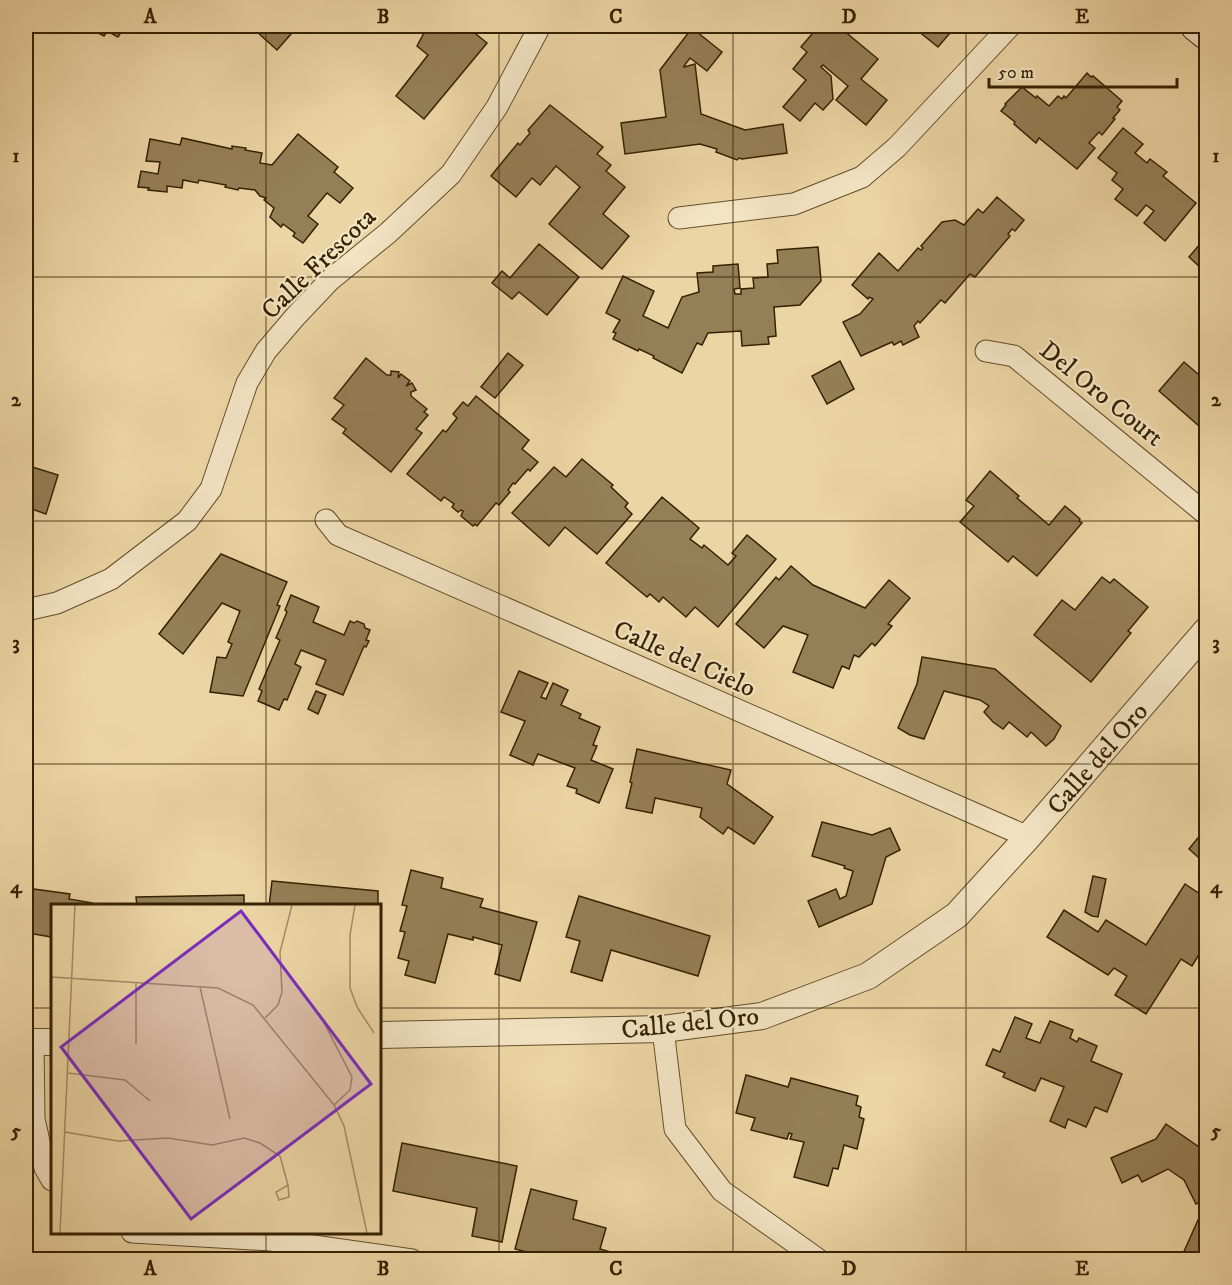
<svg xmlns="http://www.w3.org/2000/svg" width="1232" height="1285" font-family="'IM FELL DW Pica',serif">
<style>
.building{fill:#957f56;stroke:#362102;stroke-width:1.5}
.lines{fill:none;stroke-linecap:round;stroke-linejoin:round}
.minor-casing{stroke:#644e2a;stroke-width:23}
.tertiary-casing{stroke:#644e2a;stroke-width:28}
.secondary-casing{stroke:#362102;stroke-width:32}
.minor{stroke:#f3e4c4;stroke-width:21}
.tertiary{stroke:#f3e4c4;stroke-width:26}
.secondary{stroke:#f3e4c4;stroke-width:30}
.grid{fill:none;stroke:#362102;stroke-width:1.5;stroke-opacity:0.55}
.labels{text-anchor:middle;stroke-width:4.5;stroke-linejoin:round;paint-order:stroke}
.street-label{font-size:26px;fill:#362102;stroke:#f3e4c4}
.inset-road{fill:none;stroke:#a38d63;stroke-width:1.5}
.view{fill:#7b2cbf;fill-opacity:0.15;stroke:#7b2cbf;stroke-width:3}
.inset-edge{fill:none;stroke:#362102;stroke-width:3}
.neatline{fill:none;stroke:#362102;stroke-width:2}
.grid-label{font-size:20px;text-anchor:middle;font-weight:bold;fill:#362102}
</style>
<rect width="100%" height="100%" fill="#ecd5a4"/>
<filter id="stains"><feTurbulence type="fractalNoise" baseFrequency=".00333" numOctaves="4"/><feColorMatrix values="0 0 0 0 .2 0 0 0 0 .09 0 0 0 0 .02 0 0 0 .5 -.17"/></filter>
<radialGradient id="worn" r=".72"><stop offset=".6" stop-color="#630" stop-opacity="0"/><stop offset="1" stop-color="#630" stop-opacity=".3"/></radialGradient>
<g class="building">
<polygon points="91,26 125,26 118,37 107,31 104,36 89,28"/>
<polygon points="261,26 281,26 291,34 277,50 256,31"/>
<polygon points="418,26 466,26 487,43 424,119 396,96 428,55 417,46 425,31"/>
<polygon points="816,26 838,26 878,59 861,79 887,100 866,125 836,100 848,86 823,65 821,67 831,76 833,99 823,110 815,103 800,121 783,107 806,80 793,69 807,52 801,47 818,27"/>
<polygon points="912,26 956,26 938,47"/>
<polygon points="692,28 722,52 707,71 690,58 684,66 684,67 695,64 701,114 745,130 783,124 787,153 742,159 739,158 737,160 716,152 717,149 700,144 625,154 621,123 666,117 660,70"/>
<polygon points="1087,73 1091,77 1093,76 1122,101 1117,107 1120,110 1113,118 1115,119 1102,135 1099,132 1089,143 1095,148 1077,169 1039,138 1036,143 1014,124 1015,122 1001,111 1006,105 1005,104 1022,87 1036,98 1037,96 1049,106 1058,96 1062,99 1064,96 1066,98"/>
<polygon points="550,105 603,147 597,154 611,165 606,171 625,187 603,214 629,236 602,269 549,224 580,187 556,166 540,185 532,178 516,197 491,176 518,143 520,145 530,133 528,130"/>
<polygon points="1123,128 1143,144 1135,153 1147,163 1150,159 1167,172 1163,176 1196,203 1165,241 1144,223 1154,211 1146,205 1137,216 1115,199 1123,189 1112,180 1117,173 1098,158"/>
<polygon points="298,134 338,167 334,172 353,188 340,203 327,193 308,216 318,224 303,243 293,236 295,233 283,224 281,227 270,217 274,208 264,200 266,198 260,196 255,190 239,188 238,190 225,187 226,185 199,180 198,183 183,180 182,188 167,186 167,192 148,190 149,188 138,187 141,171 158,174 160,162 146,161 150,139 180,145 182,138 232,149 232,146 246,148 245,150 262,153 260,163 272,165"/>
<polygon points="997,197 1024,220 1015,231 1012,229 1008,234 1010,236 975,277 970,274 945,303 941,300 920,323 918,321 914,326 919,337 903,345 901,341 894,345 892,342 861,356 843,322 860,314 873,299 869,297 868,299 852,285 879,253 898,271 918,248 921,250 923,248 921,246 942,222 955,220 964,225 978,209 983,213"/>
<polygon points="1206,237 1206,269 1204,267 1202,269 1189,257"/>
<polygon points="539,244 579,277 547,315 519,292 512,299 492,283 502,271 510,278"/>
<polygon points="818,247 821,281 800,305 774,307 776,336 768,337 769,344 742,346 741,331 708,333 702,345 697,343 682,373 653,358 654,356 639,349 638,351 613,339 616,333 613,332 620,320 606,313 623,276 654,291 643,316 668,328 682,297 699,292 697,273 713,272 713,266 738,264 740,288 734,289 735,294 741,294 741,289 754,288 753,278 768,277 767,264 778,263 777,250"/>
<polygon points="508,353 523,365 495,398 481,387"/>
<polygon points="366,358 387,375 391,375 391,371 399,372 398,378 401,374 410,381 406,386 412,383 416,390 411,392 411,396 427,409 424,412 428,415 416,429 422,433 391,472 343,433 346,429 332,419 344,405 334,398"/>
<polygon points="840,361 854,389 827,404 812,376"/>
<polygon points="1184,362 1206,381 1206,432 1159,391"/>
<polygon points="476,396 529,440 522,449 538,462 530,471 528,469 515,484 513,483 508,490 510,492 499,505 496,503 477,526 475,524 473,526 461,516 463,511 461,510 458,512 452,507 454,504 444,497 441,501 407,474 443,430 446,432 457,418 453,414 463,402 468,406"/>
<polygon points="582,459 613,485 611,487 628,503 625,507 632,514 597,554 565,527 549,546 512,513 554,467 566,477"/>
<polygon points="26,465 58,475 46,514 26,507"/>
<polygon points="990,471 1019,496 1017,498 1049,525 1065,506 1080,519 1079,521 1082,523 1037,576 1013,556 1008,562 960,522 974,506 966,500"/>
<polygon points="662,497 699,528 690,539 702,548 704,545 728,565 736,556 732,553 747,535 776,559 718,627 695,607 686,617 663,597 659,602 650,594 647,597 606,563"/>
<polygon points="221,554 287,582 277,605 280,606 243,696 210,692 217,657 226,658 232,644 228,642 240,611 222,603 183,654 159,634"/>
<polygon points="791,566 813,585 865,608 889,580 910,598 888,624 892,626 875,646 872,643 859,657 854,655 849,669 842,666 833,688 793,672 808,635 783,626 764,648 736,624 776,577 779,580"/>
<polygon points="1102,577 1110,583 1114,579 1148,607 1128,631 1131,633 1091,682 1034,635 1062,600 1075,610"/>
<polygon points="291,595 319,607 313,622 344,635 350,621 354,623 357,621 364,624 365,628 370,630 366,640 369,641 366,647 364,646 343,695 316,684 326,660 301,650 295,664 301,667 287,700 284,699 279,710 258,701 262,691 259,689 280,640 276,638 287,612 285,610"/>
<polygon points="922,657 995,669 1061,726 1054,739 1046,746 1031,732 1027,737 1009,722 1003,729 993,722 984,712 989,706 980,700 944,691 924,739 910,735 898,728 917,684"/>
<polygon points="519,671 548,683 541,697 546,699 553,683 568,690 561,705 581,714 579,718 600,727 593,745 597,746 591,760 613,769 599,803 576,793 577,789 567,786 575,768 538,754 533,765 510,755 525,721 501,712"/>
<polygon points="316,691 326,695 318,714 308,709"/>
<polygon points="637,749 731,770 727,784 773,817 754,844 728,827 723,834 700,817 702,808 655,798 652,813 626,808 632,783 630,782"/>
<polygon points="822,822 872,835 890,828 900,850 886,857 872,904 819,927 808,901 836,889 840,899 846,896 853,871 844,868 845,866 812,856"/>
<polygon points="1201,834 1206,839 1206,864 1189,849"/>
<polygon points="411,870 443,878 441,888 483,899 480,907 537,922 520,981 495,974 502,945 473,937 473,940 448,934 435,983 405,975 409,961 398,958 405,932 400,931 407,906 402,905"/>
<polygon points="1093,876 1106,879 1098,917 1092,916 1085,912"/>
<polygon points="272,881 378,891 378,906 269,906"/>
<polygon points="1185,884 1206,898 1206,919 1200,929 1206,932 1206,943 1192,966 1181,959 1146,1014 1115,995 1127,976 1114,968 1108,975 1047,937 1064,910 1098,932 1106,920 1146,945"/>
<polygon points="26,888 70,894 69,899 92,903 93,906 52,906 52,937 28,933 26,950"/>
<polygon points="244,895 244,906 137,906 136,897"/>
<polygon points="579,896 710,936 698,976 611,950 602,981 571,972 580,941 566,937"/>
<polygon points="1015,1017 1032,1024 1026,1038 1040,1043 1050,1021 1073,1030 1070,1038 1077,1042 1079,1038 1097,1046 1091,1061 1122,1074 1107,1112 1095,1107 1086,1127 1068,1119 1065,1128 1050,1121 1064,1087 1041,1078 1035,1091 1003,1077 1005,1073 986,1065 993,1049 1000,1052"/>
<polygon points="746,1075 788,1087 791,1078 858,1096 856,1105 861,1107 859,1117 864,1119 857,1149 844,1145 838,1169 833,1168 828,1186 794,1177 804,1142 790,1139 792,1134 789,1133 787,1139 751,1130 755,1118 736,1113"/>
<polygon points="1166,1124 1206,1152 1206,1219 1206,1199 1196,1204 1184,1180 1168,1169 1142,1182 1138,1175 1122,1183 1111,1158 1156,1139"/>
<polygon points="402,1143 517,1166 502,1242 472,1236 477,1208 393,1191"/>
<polygon points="531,1189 577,1201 573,1219 606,1228 600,1249 638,1260 545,1260 546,1257 515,1249"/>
<polygon points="1198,1220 1206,1224 1206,1260 1189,1260 1182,1256"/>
</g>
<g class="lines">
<defs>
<g id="minor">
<polyline points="679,218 794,204 862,177 897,147 1010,26"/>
<polyline points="986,351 1014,356 1206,514"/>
<polyline points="326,520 338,535 1028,837"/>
<polyline points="26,610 57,603 111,579 187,521 211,489 247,383 266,351 295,317 330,280 388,233 451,174 497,107 540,26"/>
<polyline points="663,1029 675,1129 722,1191 819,1260"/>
<polyline points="33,1042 34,1119 45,1168 52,1180"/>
<polyline points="132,1232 271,1240 412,1260"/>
</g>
<g id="tertiary">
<polyline points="380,1035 663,1029 762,1016 868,976 957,915 1028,837 1206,631"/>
<polyline points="26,1041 33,1042 52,1042"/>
</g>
<polyline id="secondary" points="1196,26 1206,34"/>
</defs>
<use href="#minor" class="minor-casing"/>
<use href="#tertiary" class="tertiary-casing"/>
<use href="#secondary" class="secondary-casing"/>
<use href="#minor" class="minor"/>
<use href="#tertiary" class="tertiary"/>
<use href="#secondary" class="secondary"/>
</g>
<path class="grid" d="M266,26V906M499,26V1260M733,26V1260M966,26V1260M26,277H1206M26,521H1206M26,764H1206M26,1008H52M380,1008H1206M266,1232V1260"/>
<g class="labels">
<g class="street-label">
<text transform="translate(318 263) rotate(-44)" y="9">Calle Frescota</text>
<text transform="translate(1102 393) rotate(39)" y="9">Del Oro Court</text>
<text transform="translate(685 658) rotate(24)" y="9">Calle del Cielo</text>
<text transform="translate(1097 758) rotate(-49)" y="9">Calle del Oro</text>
<text transform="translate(690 1022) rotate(-6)" y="9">Calle del Oro</text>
</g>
</g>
<g transform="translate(51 904)">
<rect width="330" height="330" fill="#ecd5a4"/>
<path class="inset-road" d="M304,1L299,31V84L306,103L323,129M0,73L167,84L202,101L283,201L293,222L316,329M85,79V140M149,83L179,215M268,109L301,173L299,186L283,201M214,114L227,101L231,88L229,48L241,1M17,169L74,176L99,197M14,228L67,237L117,234L161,241L193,234L209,239L229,252L237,281M237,281L238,293L228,296L225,288ZM9,329L24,1"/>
<path class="view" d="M190,7L320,180L140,315L10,143Z"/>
<rect width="330" height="330" class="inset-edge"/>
</g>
<rect width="1232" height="1285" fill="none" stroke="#ecd5a4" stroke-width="66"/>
<path d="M989 78v9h188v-9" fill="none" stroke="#362102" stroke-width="3"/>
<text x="998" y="78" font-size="18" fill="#362102" stroke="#f3e4c4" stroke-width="4.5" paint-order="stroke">50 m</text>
<rect x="33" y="33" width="1166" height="1219" class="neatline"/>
<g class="grid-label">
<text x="150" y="23">A</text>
<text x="383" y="23">B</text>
<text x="616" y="23">C</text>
<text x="849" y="23">D</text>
<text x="1082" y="23">E</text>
<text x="16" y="162">1</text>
<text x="1216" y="162">1</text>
<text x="16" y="406">2</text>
<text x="1216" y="406">2</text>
<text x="16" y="649">3</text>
<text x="1216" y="649">3</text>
<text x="16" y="893">4</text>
<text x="1216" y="893">4</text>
<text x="16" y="1137">5</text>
<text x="1216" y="1137">5</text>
<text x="150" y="1275">A</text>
<text x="383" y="1275">B</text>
<text x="616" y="1275">C</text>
<text x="849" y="1275">D</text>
<text x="1082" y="1275">E</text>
</g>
<rect width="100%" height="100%" filter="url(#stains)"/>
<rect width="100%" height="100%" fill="url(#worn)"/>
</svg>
